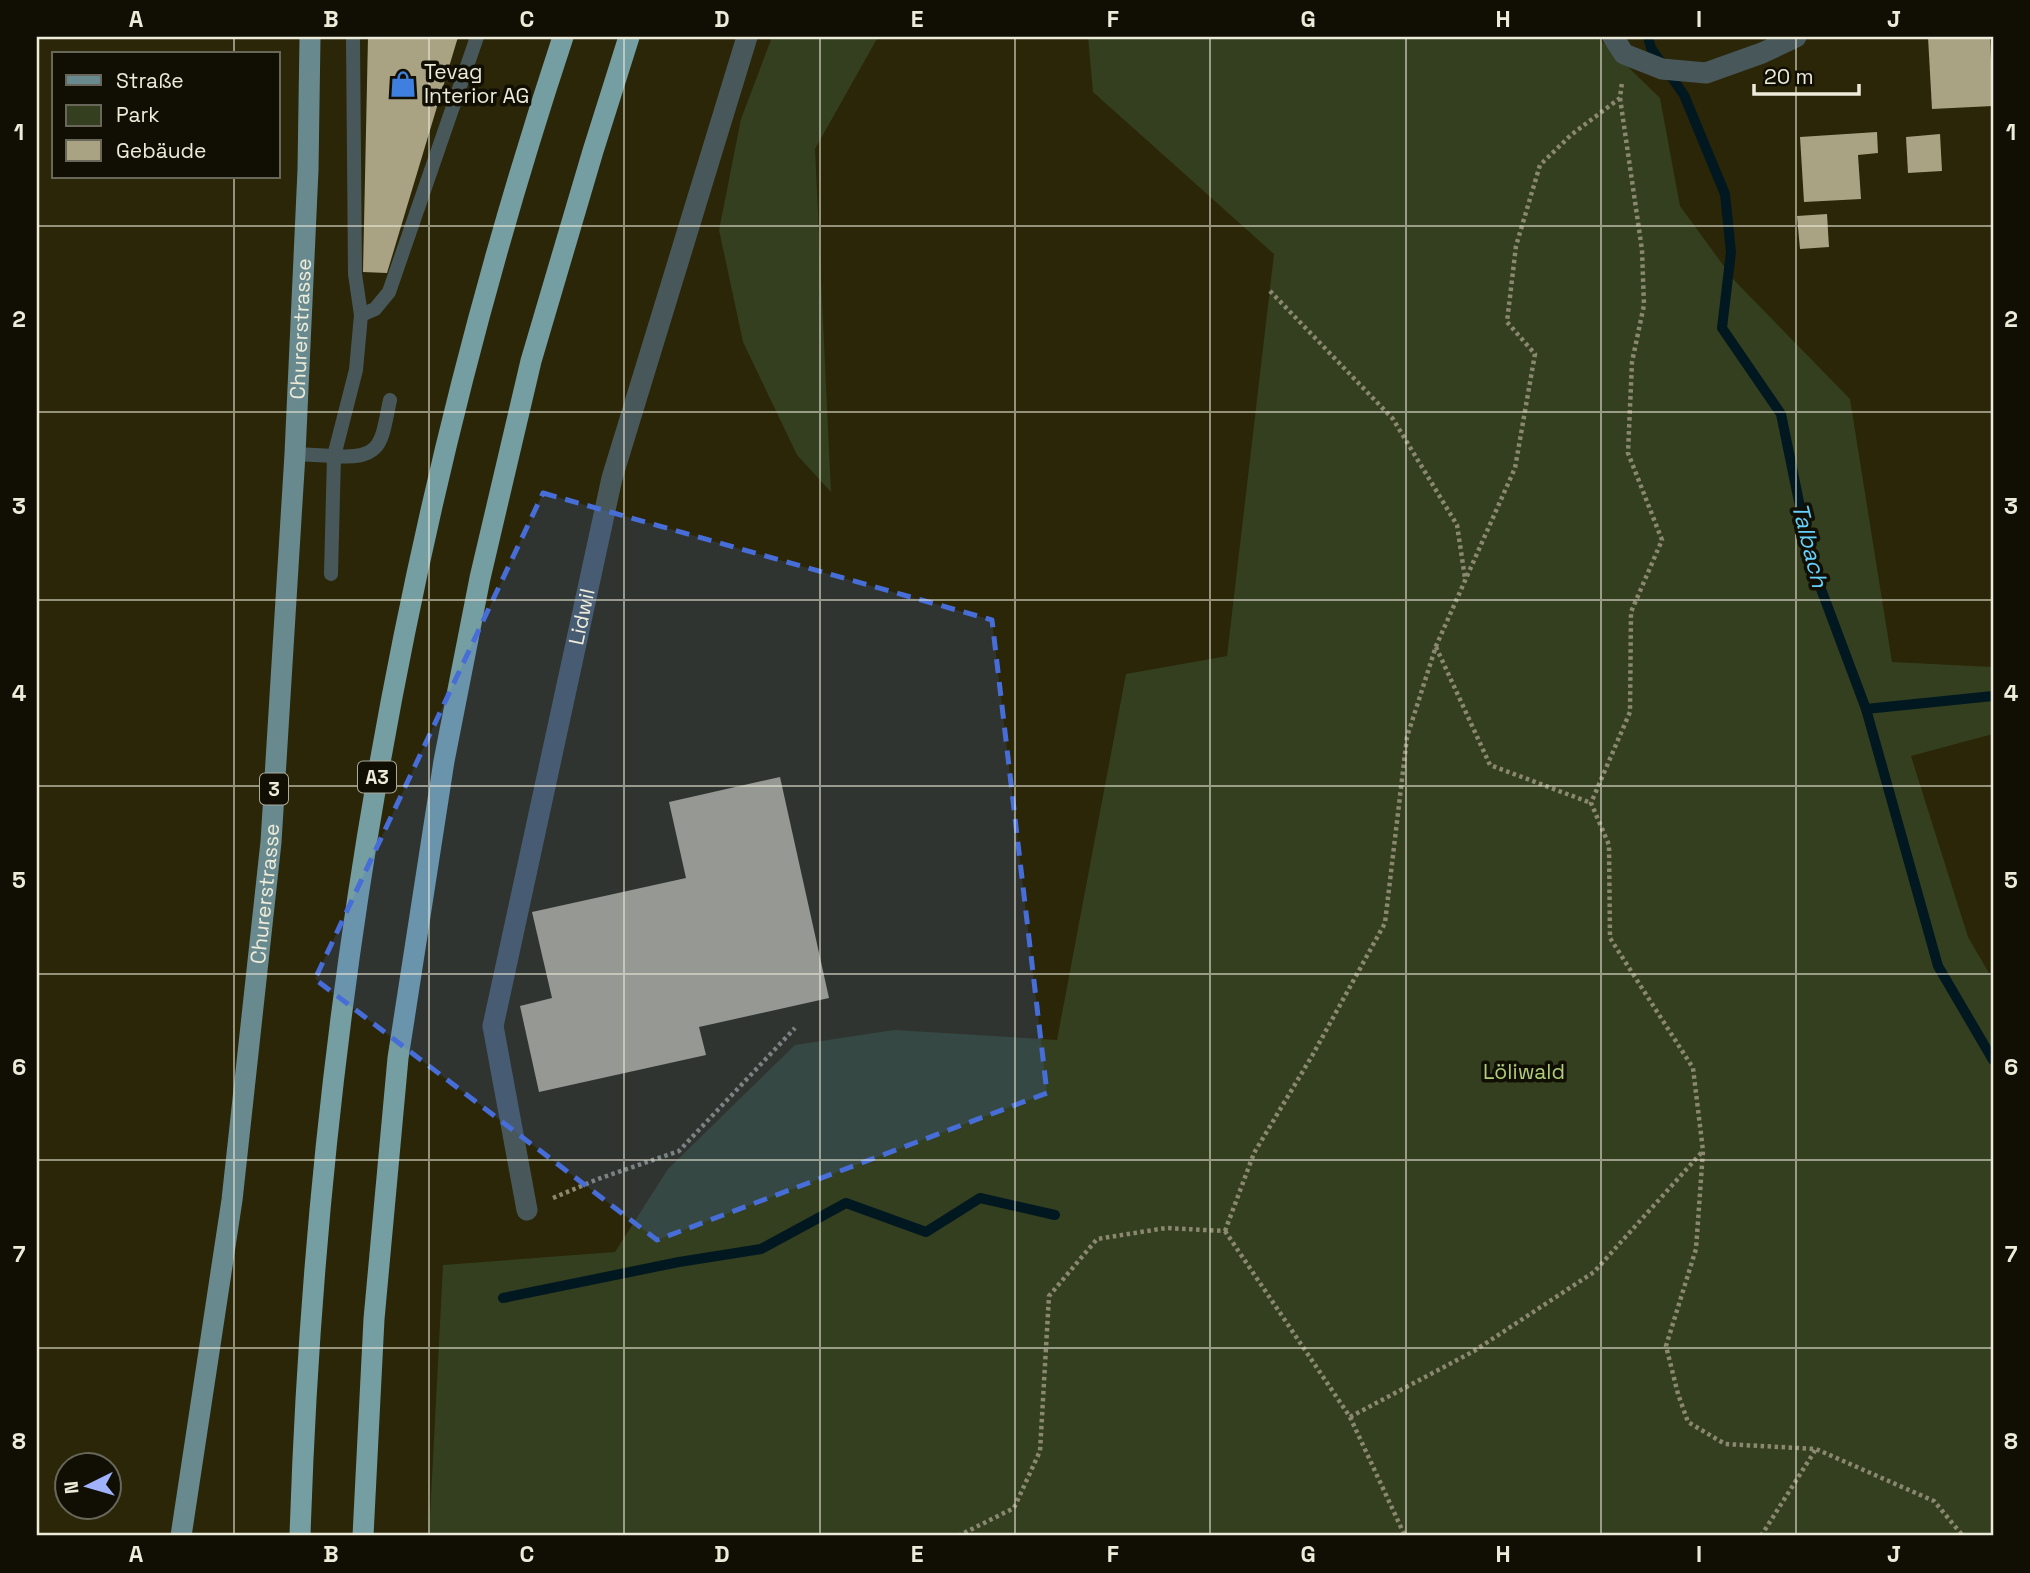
<svg xmlns="http://www.w3.org/2000/svg" width="2030" height="1573" font-family="'Space Grotesk',sans-serif">
<style>
.green{fill:#333f1e}
.lines{fill:none;stroke-linecap:round;stroke-linejoin:round}
.stream{stroke:#021821;stroke-width:10}
.building{fill:#a9a383}
.path{stroke:#8b8870;stroke-width:4.5;stroke-dasharray:3.5 3.5;stroke-linecap:butt}
.service{stroke:#48585a;stroke-width:14}
.minor{stroke:#48585a;stroke-width:21}
.primary{stroke:#688a8e;stroke-width:21}
.motorway{stroke:#749ea2;stroke-width:21}
.marked{fill:#476dd8;fill-opacity:0.2;stroke:#476dd8;stroke-width:5;stroke-dasharray:14 9;stroke-linejoin:round}
.grid{fill:none;stroke:#edebda;stroke-width:2;stroke-opacity:0.55}
.labels{text-anchor:middle;stroke-width:7;stroke-linejoin:round;paint-order:stroke}
.shield{fill:#110f04;stroke:#aba99a;stroke-width:2}
.shield-label{font-size:19px;font-weight:bold;fill:#edebda}
.poi-label{font-size:21px;fill:#edebda;stroke:#110f04;text-anchor:start}
.street-label{font-size:21px;fill:#edebda;stroke:#110f04}
.park-label{font-size:21px;fill:#b0ce79;stroke:#110f04}
.water-label{font-size:23px;font-style:italic;fill:#65d0fb;stroke:#110f04}
.neatline{fill:none;stroke:#edebda;stroke-width:2.5}
.grid-label{font-size:23px;text-anchor:middle;font-weight:bold;fill:#edebda}
</style>
<rect width="100%" height="100%" fill="#2b2608"/>
<g class="green">
<polygon points="772,37 878,37 815,149 831,492 797,455 743,342 719,230 741,119"/>
<polygon points="1088,37 1597,37 1660,98 1680,206 1734,280 1850,399 1892,662 1993,667 1993,734 1911,756 1968,937 1993,980 1993,1536 429,1536 443,1265 615,1252 668,1169 795,1045 894,1030 1057,1040 1126,674 1227,656 1274,254 1093,92"/>
</g>
<g class="lines">
<g class="stream">
<polyline points="1648,37 1651,48 1684,95 1725,194 1731,252 1722,328 1781,414 1812,565 1866,709 1938,966 1993,1060"/>
<polyline points="1866,709 1993,696"/>
<polyline points="503,1298 679,1262 761,1249 846,1203 926,1232 980,1198 1055,1215"/>
</g>
</g>
<g class="building">
<polygon points="368,37 458,37 387,273 363,272"/>
<polygon points="1928,37 1990,37 1993,106 1932,109"/>
<polygon points="1877,132 1878,153 1858,155 1861,199 1804,202 1800,137"/>
<polygon points="1940,134 1942,171 1908,173 1906,137"/>
<polygon points="1827,214 1829,247 1800,249 1797,216"/>
<polygon points="780,777 829,998 699,1027 706,1055 539,1092 520,1006 552,998 532,912 686,878 669,802"/>
</g>
<g class="lines">
<g class="path">
<polyline points="1620,98 1642,250 1644,305 1632,362 1628,453 1662,540 1631,612 1630,712 1591,803 1609,845 1610,938 1693,1068 1703,1151 1696,1249 1666,1346 1678,1394 1688,1422 1725,1444 1816,1449 1934,1501 1963,1536"/>
<polyline points="1270,291 1393,419 1457,525 1465,578"/>
<polyline points="1436,647 1490,765 1591,803"/>
<polyline points="553,1198 598,1179 679,1151 795,1028"/>
<polyline points="1225,1231 1254,1153 1312,1056 1385,923 1407,737 1436,646 1515,468 1535,354 1507,322 1516,246 1540,165 1571,135 1620,98 1622,82"/>
<polyline points="1225,1231 1350,1417 1405,1536"/>
<polyline points="1350,1417 1474,1351 1594,1272 1702,1152"/>
<polyline points="958,1536 1014,1508 1040,1451 1049,1296 1097,1239 1166,1228 1225,1231"/>
<polyline points="1761,1536 1816,1449"/>
</g>
<g class="service">
<polyline points="361,315 375,309 389,292 477,37"/>
<polyline points="295,454 334,456 356,370 361,315 355,274 353,37"/>
<path d="M331,574L334,456C384,460 381,441 390,400"/>
</g>
<g class="minor">
<polyline points="1613,37 1624,54 1662,69 1706,73 1762,53 1796,37"/>
<path id="s1" d="M527,1210L493,1026L612,478L747,37"/>
</g>
<path class="primary" id="s2" d="M181,1536L232,1200L271,842L295,454L308,170L310,37"/>
<g class="motorway">
<path d="M300,1536C316,1027 403,520 563,37"/>
<polyline points="363,1536 374,1319 398,1058 444,761 480,578 531,361 593,151 629,37"/>
</g>
</g>
<path class="marked" d="M543,493L992,620L1047,1093L657,1240L315,979Z"/>
<path class="grid" d="M234,37V54M429,37V1536M624,37V1536M820,37V1536M1015,37V1536M1210,37V1536M1406,37V1536M1601,37V1536M1796,37V1536M234,177V1536M37,226H1993M37,412H1993M37,600H1993M37,786H1993M37,974H1993M37,1160H1993M37,1348H1993"/>
<defs>
<symbol id="shop-bare" viewBox="-9 -9 18 18"><path d="M-5-2.5h2.3a2.7 3.5 0 0 1 5.4 0H5L5.5 6h-11ZM-1.5-2.5h3a1.5 2.3 0 0 0-3 0Z" fill="#3f7fe0" stroke="#110f04" stroke-width="2.5" paint-order="stroke"/></symbol>
</defs>
<g fill-rule="evenodd">
<use href="#shop-bare" x="384" y="65" width="38" height="38"/>
</g>
<g class="labels">
<g class="shield">
<rect x="358" y="761.5" width="38" height="31" rx="5"/>
<rect x="260" y="773.5" width="28" height="31" rx="5"/>
</g>
<g class="shield-label">
<text x="377" y="784">A3</text>
<text x="274" y="796">3</text>
</g>
<g class="poi-label">
<text x="424" y="79">Tevag<tspan x="424" dy="24">Interior AG</tspan></text>
</g>
<g class="street-label">
<text dy="7" stroke="none"><textPath href="#s2" startOffset="1214">Churerstrasse</textPath></text>
<text dy="7" stroke="none"><textPath href="#s1" startOffset="606">Lidwil</textPath></text>
<text dy="7" stroke="none"><textPath href="#s2" startOffset="648">Churerstrasse</textPath></text>
</g>
<g class="park-label">
<text x="1524" y="1079">Löliwald</text>
</g>
<g class="water-label">
<text transform="translate(1810 545) rotate(76)" y="8">Talbach</text>
</g>
</g>
<rect width="2030" height="1573" fill="none" stroke="#110f04" stroke-width="77"/>
<rect x="52" y="52" width="228" height="126" fill="#110f04" stroke="#69675a" stroke-width="2"/>
<rect x="66" y="75" width="35" height="10" fill="#688a8e" stroke="#69675a" stroke-width="2"/>
<text x="116" y="88" font-size="21" fill="#edebda">Straße</text>
<rect x="66" y="105" width="35" height="21" fill="#333f1e" stroke="#69675a" stroke-width="2"/>
<text x="116" y="122" font-size="21" fill="#edebda">Park</text>
<rect x="66" y="140" width="35" height="21" fill="#a9a383" stroke="#69675a" stroke-width="2"/>
<text x="116" y="158" font-size="21" fill="#edebda">Gebäude</text>
<g transform="translate(88 1486) rotate(265)"><circle r="33" fill="#110f04" stroke="#69675a" stroke-width="2"/>
<path d="M0-5L12 26L0 18L-12 26Z" fill="#a1b2fd"/>
<text y="-10" font-size="19" font-weight="bold" text-anchor="middle" fill="#edebda">N</text>
</g>
<path d="M1754 84v10h105v-10" fill="none" stroke="#edebda" stroke-width="3.5"/>
<text x="1764" y="84" font-size="21" fill="#edebda" stroke="#110f04" stroke-width="5" paint-order="stroke">20 m</text>
<rect x="38" y="38" width="1954" height="1496" class="neatline"/>
<g class="grid-label">
<text x="136" y="27">A</text>
<text x="331" y="27">B</text>
<text x="527" y="27">C</text>
<text x="722" y="27">D</text>
<text x="917" y="27">E</text>
<text x="1113" y="27">F</text>
<text x="1308" y="27">G</text>
<text x="1503" y="27">H</text>
<text x="1699" y="27">I</text>
<text x="1894" y="27">J</text>
<text x="19" y="140">1</text>
<text x="2011" y="140">1</text>
<text x="19" y="327">2</text>
<text x="2011" y="327">2</text>
<text x="19" y="514">3</text>
<text x="2011" y="514">3</text>
<text x="19" y="701">4</text>
<text x="2011" y="701">4</text>
<text x="19" y="888">5</text>
<text x="2011" y="888">5</text>
<text x="19" y="1075">6</text>
<text x="2011" y="1075">6</text>
<text x="19" y="1262">7</text>
<text x="2011" y="1262">7</text>
<text x="19" y="1449">8</text>
<text x="2011" y="1449">8</text>
<text x="136" y="1562">A</text>
<text x="331" y="1562">B</text>
<text x="527" y="1562">C</text>
<text x="722" y="1562">D</text>
<text x="917" y="1562">E</text>
<text x="1113" y="1562">F</text>
<text x="1308" y="1562">G</text>
<text x="1503" y="1562">H</text>
<text x="1699" y="1562">I</text>
<text x="1894" y="1562">J</text>
</g>
</svg>
